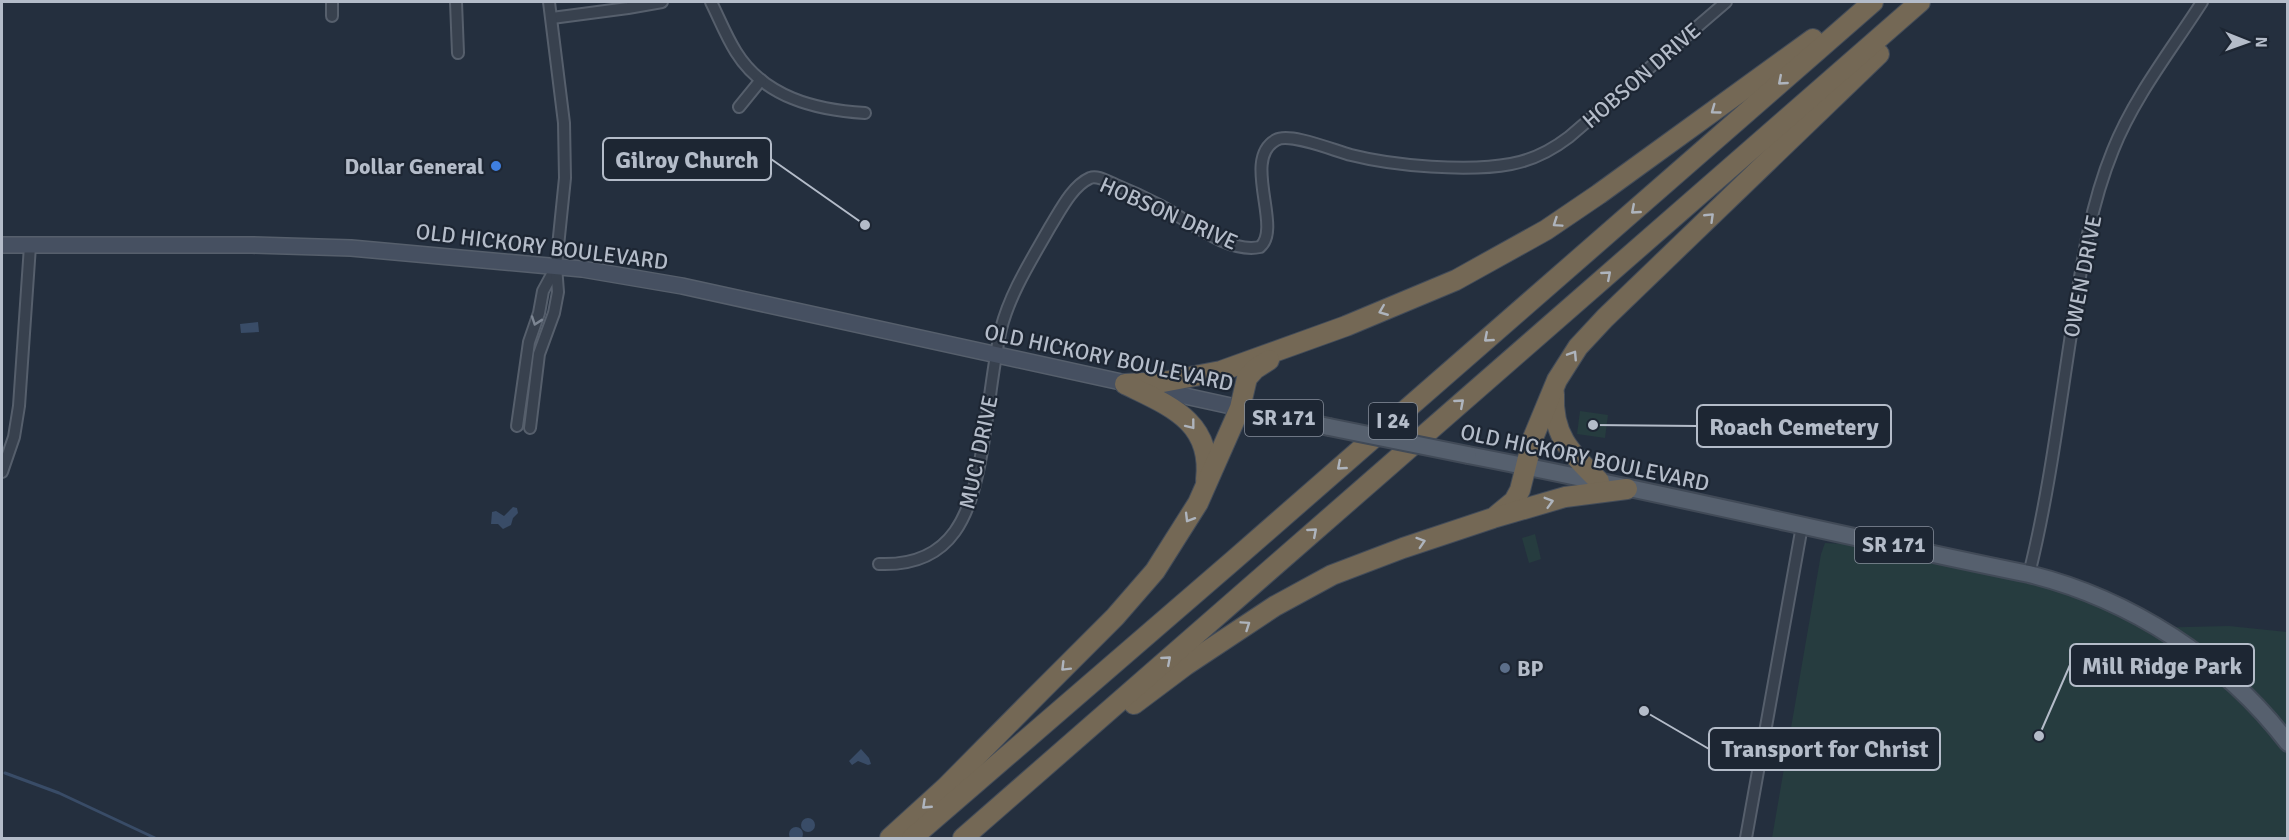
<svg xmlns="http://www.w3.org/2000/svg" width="2289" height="840" font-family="Signika,sans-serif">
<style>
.green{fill:#263c3f}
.water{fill:#394c67}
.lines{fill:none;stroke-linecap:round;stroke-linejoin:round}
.stream{stroke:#394c67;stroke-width:3}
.minor-casing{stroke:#565f6c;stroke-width:14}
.secondary-casing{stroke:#565f6c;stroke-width:18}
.primary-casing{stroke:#414a57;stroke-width:20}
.motorway-casing{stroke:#434c59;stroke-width:22}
.minor{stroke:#38414e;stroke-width:10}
.secondary{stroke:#465061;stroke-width:15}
.primary{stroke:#56606e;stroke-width:16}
.motorway{stroke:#746855;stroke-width:20}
.primary-bridge-casing{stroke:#414a57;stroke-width:20;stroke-linecap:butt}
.primary-bridge{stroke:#56606e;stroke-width:16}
.oneway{stroke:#aeb4bd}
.oneway2{stroke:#7c8592}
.shop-dot{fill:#3f7fe0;stroke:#1d2633;stroke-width:2}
.service-dot{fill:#5c6f8a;stroke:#1d2633;stroke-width:2}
.labels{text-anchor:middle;stroke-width:4.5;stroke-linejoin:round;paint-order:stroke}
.shield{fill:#1d2633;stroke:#878f9c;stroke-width:1.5}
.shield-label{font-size:21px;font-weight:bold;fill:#b4bcc9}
.street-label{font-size:22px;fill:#b4bcc9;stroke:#1d2633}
.poi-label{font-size:22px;font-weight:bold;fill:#b4bcc9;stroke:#1d2633;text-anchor:end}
.leader{fill:none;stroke:#b4bcc9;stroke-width:2}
.callout-dot{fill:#b4bcc9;stroke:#1d2633;stroke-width:2}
.callout{fill:#1d2633;stroke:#b4bcc9;stroke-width:2}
.callout-label{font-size:24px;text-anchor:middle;font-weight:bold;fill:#b4bcc9}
</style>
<rect width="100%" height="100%" fill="#242f3e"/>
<g class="green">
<polygon points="1580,411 1608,415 1605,438 1577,434"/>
<polygon points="1535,534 1541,559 1529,563 1522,538"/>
<polygon points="1825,543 1845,544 2014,578 2066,591 2146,628 2229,626 2287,632 2287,838 1772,838 1821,554"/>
</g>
<g class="water">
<polygon points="258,322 259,332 241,333 240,324"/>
<polygon points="513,507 517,508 518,513 513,518 511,525 503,529 498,524 491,524 492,512 496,511 504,516"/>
<polygon points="861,749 869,758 871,764 868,765 858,761 852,765 849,761"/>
<circle cx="808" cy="825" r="7"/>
<circle cx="796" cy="834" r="7"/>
</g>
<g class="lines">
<polyline class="stream" points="5,773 59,793 155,838"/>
<defs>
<g id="minor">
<polyline points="332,2 332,16"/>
<polyline points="456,2 458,53"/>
<path d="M711,2C719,18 726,36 736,52C764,97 815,110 865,113"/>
<polyline points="552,18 628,8 662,2"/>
<polyline points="739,107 761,80"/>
<polyline points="517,426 529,342 539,313 543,291 556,267"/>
<polyline points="530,428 539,354 554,313 558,292 556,266 565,178 564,123 549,2"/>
<polyline points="2,472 14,437 19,406 30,246"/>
<path d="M879,564C955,567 971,512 982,451C989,411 992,369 1001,329C1010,293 1032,259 1050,227C1060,211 1072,186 1090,178C1098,175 1108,182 1116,185C1131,191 1146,198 1161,206C1188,220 1228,254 1260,247C1283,228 1241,159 1276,140C1290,132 1335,151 1351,155C1394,166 1468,172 1511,164C1533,160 1552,150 1569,137L1726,2"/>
<path d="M2029,574C2048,498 2058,419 2070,341C2080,276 2088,211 2113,150C2134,97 2172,49 2202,2"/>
<polyline points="1746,838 1802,526"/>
</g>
<polyline id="secondary" points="2,245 252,245 351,248 582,269 682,286 1240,408"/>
<g id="primary">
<polyline points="1240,408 1329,427"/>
<path d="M1468,455C1656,491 1842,536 2029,574C2130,599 2225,660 2288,743"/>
</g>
<g id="motorway">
<polyline points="1125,384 1163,382 1221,371 1346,326 1456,280 1546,230 1599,194 1813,39"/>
<path d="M1127,385C1170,406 1213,422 1206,480"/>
<path d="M1554,394C1552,436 1571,453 1599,481"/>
<polyline points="1497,515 1514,501 1520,490 1533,438 1557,380 1578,347 1605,318 1879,54"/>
<polyline points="1134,704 1186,665 1275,606 1332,575 1403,548 1493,518 1565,497 1627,489"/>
<polyline points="890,838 945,788 1040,692 1115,617 1155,571 1198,503 1240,408 1247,378 1255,369 1269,360"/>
<polyline points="912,838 1235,559 1873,2"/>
<polyline points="963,838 1920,2"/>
</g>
</defs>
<use href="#minor" class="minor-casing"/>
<use href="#secondary" class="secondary-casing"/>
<use href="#primary" class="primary-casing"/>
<use href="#motorway" class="motorway-casing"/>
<use href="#minor" class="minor"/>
<use href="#secondary" class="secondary"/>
<use href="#primary" class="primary"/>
<use href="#motorway" class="motorway"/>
<defs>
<polyline id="primary-bridge" points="1329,427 1468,455"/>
</defs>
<use href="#primary-bridge" class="primary-bridge-casing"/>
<use href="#primary-bridge" class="primary-bridge"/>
</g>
<defs><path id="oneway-chevron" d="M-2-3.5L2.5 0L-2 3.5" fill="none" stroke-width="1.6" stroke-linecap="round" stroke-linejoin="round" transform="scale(1.5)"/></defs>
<g class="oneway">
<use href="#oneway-chevron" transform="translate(1782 81) rotate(139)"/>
<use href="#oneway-chevron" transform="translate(1715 110) rotate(144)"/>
<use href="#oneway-chevron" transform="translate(1635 210) rotate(139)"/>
<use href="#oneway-chevron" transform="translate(1710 217) rotate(-44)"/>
<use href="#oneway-chevron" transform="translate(1557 223) rotate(146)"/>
<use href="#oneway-chevron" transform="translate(1607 275) rotate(-41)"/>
<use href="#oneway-chevron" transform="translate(1383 311) rotate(158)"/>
<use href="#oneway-chevron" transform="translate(1488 338) rotate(139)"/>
<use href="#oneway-chevron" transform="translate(1573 355) rotate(-57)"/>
<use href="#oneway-chevron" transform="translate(1460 403) rotate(-41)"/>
<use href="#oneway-chevron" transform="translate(1191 425) rotate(52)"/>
<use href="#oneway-chevron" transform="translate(1341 466) rotate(139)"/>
<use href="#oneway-chevron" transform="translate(1549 502) rotate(-16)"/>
<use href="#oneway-chevron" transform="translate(1189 518) rotate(121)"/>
<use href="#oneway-chevron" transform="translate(1313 532) rotate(-41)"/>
<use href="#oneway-chevron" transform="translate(1421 542) rotate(-18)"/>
<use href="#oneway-chevron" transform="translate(1246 625) rotate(-34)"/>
<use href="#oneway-chevron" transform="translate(1167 660) rotate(-41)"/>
<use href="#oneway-chevron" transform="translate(1065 667) rotate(135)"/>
<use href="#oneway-chevron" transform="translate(926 805) rotate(137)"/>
</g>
<use class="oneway2" href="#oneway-chevron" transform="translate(536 321) rotate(109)"/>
<circle class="shop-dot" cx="496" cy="166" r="6"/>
<circle class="service-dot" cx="1505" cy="668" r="6"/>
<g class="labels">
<g class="shield">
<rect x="1245" y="400" width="78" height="36" rx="4.5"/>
<rect x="1369" y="403" width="48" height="36" rx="4.5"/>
<rect x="1855" y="527" width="78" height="36" rx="4.5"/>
</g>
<g class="shield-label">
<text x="1284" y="425">SR 171</text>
<text x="1393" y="428">I 24</text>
<text x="1894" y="552">SR 171</text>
</g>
<g class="street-label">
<text transform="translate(1641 75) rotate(-41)" y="8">HOBSON DRIVE</text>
<text transform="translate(1169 213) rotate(24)" y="8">HOBSON DRIVE</text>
<text transform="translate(542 246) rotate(7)" y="8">OLD HICKORY BOULEVARD</text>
<text transform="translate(2082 276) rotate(-79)" y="8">OWEN DRIVE</text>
<text transform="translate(1109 357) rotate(12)" y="8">OLD HICKORY BOULEVARD</text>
<text transform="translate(978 452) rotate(-78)" y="8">MUCI DRIVE</text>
<text transform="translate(1585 457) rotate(12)" y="8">OLD HICKORY BOULEVARD</text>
</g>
<g class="poi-label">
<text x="484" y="174">Dollar General</text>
<text x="1517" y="676" text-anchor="start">BP</text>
</g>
</g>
<path class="leader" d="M865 225L771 159M1593 425L1697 426M2039 736L2070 665M1644 711L1709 749"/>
<g class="callout-dot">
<circle cx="865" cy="225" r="6"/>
<circle cx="1593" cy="425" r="6"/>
<circle cx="2039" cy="736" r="6"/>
<circle cx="1644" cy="711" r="6"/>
</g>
<g class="callout">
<rect x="603" y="138" width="168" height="42" rx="6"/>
<rect x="1697" y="405" width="194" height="42" rx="6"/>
<rect x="2070" y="644" width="184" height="42" rx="6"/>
<rect x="1709" y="728" width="231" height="42" rx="6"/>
</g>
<g class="callout-label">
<text x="687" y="168">Gilroy Church</text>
<text x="1794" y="435">Roach Cemetery</text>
<text x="2162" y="674">Mill Ridge Park</text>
<text x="1825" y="757">Transport for Christ</text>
</g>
<rect width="2289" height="840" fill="none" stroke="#b4bcc9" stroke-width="6"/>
<g transform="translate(2247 42) rotate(91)" stroke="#1d2633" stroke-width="4.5" paint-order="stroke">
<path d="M0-4.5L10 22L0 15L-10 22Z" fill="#b4bcc9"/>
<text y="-9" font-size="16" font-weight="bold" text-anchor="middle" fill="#b4bcc9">N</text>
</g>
</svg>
